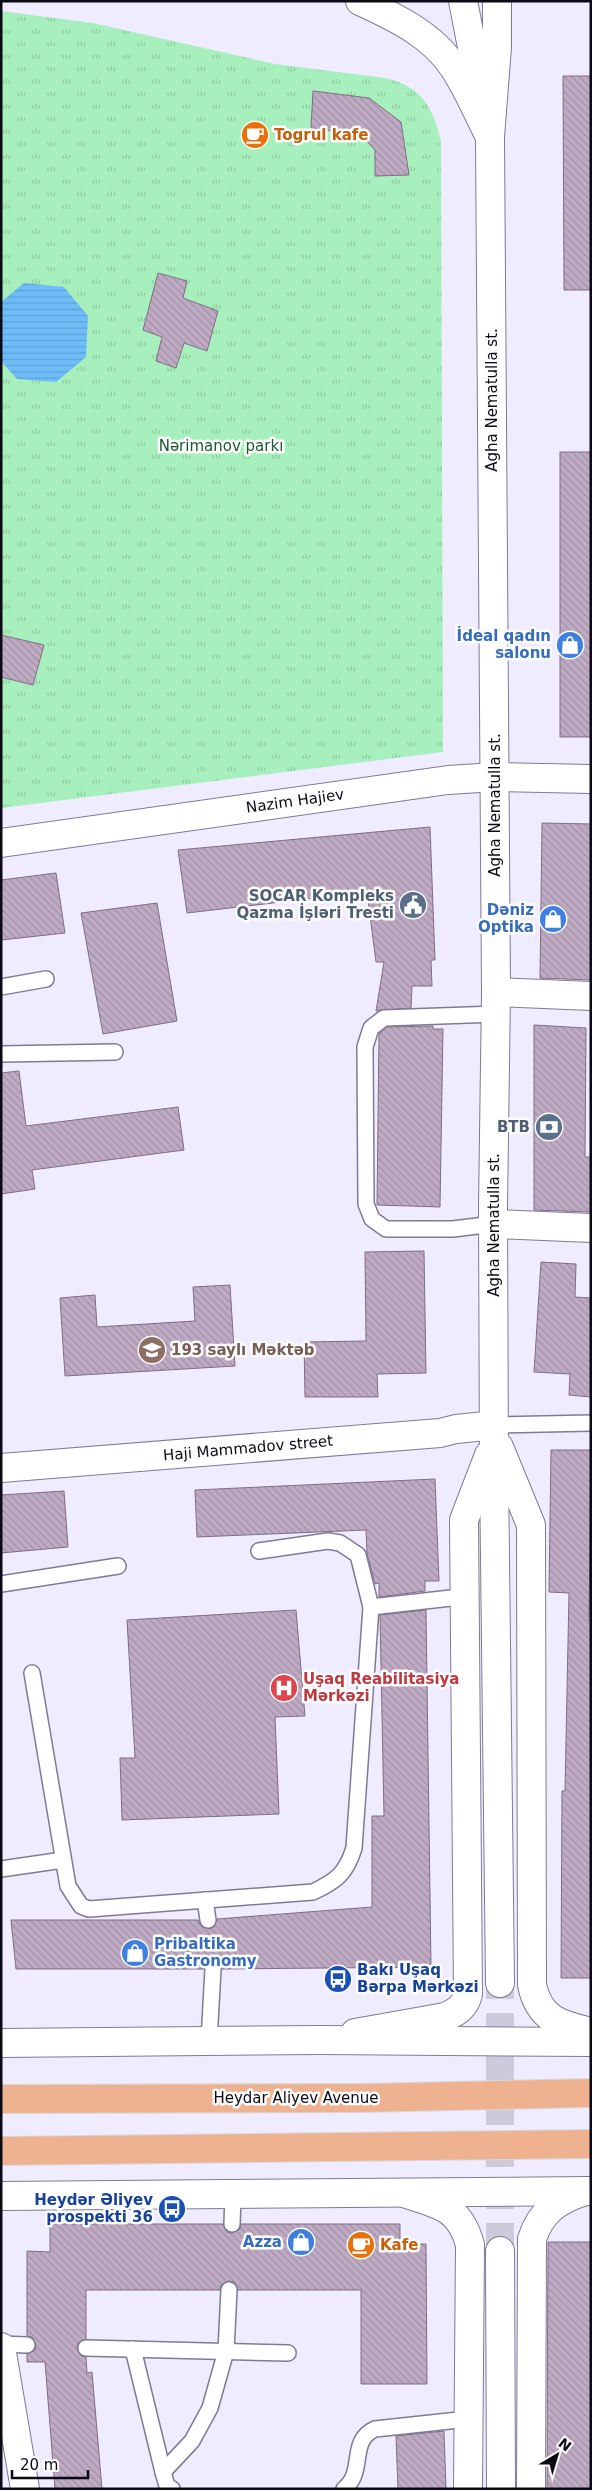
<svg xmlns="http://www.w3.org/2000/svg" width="592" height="2490" font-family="'DejaVu Sans',sans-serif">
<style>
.park{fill:url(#park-tufts)}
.water{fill:url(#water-rules)}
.building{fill:url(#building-back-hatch);stroke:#816d85}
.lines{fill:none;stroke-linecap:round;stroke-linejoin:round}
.tertiary-tunnel{stroke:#cdcadc;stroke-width:28;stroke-dasharray:28 14;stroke-linecap:butt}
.service-casing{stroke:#7f7a96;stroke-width:18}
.minor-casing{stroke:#7f7a96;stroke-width:30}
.tertiary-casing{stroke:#7f7a96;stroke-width:30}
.secondary-casing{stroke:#7f7a96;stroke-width:30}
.trunk-casing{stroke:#d8d8d9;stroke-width:30}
.service{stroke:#fff;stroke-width:15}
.minor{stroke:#fff;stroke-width:28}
.tertiary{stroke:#fff;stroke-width:28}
.secondary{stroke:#fff;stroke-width:28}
.trunk{stroke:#eeb290;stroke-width:28}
.labels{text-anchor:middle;stroke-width:5;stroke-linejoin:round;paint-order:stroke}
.food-label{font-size:15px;font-weight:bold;fill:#c56008;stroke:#fcfcfc;text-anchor:start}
.street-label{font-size:15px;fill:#0c0a14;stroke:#fcfcfc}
.park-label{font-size:15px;fill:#1b5832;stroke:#fcfcfc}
.shop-label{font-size:15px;font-weight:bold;fill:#366cbe;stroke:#fcfcfc;text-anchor:end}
.service-label{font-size:15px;font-weight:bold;fill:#4e5e75;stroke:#fcfcfc;text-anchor:end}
.education-label{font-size:15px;font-weight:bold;fill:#785e54;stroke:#fcfcfc;text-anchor:start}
.health-label{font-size:15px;font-weight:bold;fill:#be3a42;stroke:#fcfcfc;text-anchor:start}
.transit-label{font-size:15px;font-weight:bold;fill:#164399;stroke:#fcfcfc;text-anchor:start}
</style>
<defs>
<pattern id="park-tufts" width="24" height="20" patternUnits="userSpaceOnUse" patternTransform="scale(1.25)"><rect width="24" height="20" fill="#a7efbc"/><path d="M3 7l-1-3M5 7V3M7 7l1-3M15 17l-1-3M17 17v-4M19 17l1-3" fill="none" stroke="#8fcca1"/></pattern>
<pattern id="water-rules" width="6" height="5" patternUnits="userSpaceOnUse" patternTransform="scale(1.25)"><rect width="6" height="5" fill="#6ebdf9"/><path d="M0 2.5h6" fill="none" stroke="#5ea1d5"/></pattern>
<pattern id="building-back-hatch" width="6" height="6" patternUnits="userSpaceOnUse" patternTransform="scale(1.25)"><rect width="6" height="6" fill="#beaac3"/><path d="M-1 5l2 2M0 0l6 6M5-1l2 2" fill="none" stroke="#a291a7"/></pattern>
</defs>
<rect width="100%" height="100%" fill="#efecff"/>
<path class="park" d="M1,11L93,23L275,64L385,78C421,86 433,107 441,141L443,752L1,808Z"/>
<polygon class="water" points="24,283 64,287 88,316 86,357 56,382 17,379 1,361 1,302"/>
<g class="building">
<polygon points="563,76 591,76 591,290 564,290"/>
<polygon points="313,91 369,98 401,122 409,175 375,176 375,150 360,134 311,128"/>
<polygon points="158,273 187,281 183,298 218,311 207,351 184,343 176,368 156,361 162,337 143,330"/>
<rect x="560" y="452" width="31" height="285"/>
<polygon points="1,635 44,645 33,685 1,677"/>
<polygon points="542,823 591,824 591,980 540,978"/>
<polygon points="430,827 435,960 431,960 432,986 412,986 411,1008 376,1011 384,962 376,962 367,892 187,913 178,850"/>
<polygon points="56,873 65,933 1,940 1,880"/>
<polygon points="157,903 177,1021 103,1034 81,913"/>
<polygon points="534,1025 586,1028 585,1157 591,1157 591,1212 534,1210"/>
<polygon points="433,1026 433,1029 443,1029 440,1207 377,1205 379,1034 387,1027"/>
<polygon points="19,1071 26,1126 178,1107 184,1150 32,1170 35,1189 1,1194 1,1073"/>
<polygon points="424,1251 426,1373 377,1374 378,1397 305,1397 304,1342 366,1341 365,1252"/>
<polygon points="541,1262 576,1264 575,1297 591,1298 591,1397 569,1395 570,1374 534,1372"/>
<polygon points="230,1285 235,1366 65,1376 60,1298 95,1295 97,1327 195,1321 193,1287"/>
<polygon points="551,1450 591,1450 589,1621 591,1621 591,1978 561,1978 562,1791 565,1791 569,1593 549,1592"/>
<polygon points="435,1479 439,1581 425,1581 425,1591 379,1597 379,1583 375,1584 367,1553 366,1530 197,1537 195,1490"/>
<polygon points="64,1491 68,1547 1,1553 1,1495"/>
<polygon points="296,1610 305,1716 275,1717 279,1814 122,1820 120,1758 135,1758 127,1620"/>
<polygon points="426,1610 431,1967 222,1969 218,1961 213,1960 205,1964 204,1969 16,1969 11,1920 198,1920 201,1926 209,1929 214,1927 217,1919 372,1907 372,1816 384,1816 380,1615"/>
<polygon points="50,2224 223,2224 227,2232 232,2233 240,2229 241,2224 400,2224 400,2244 426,2244 427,2384 361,2384 361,2290 238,2290 234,2282 229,2281 221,2285 220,2290 86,2290 86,2339 78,2343 77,2348 81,2356 86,2357 87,2373 92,2372 102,2489 55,2489 45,2362 27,2362 27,2354 35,2350 36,2345 32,2337 27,2336 27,2251 50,2252"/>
<polygon points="548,2242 591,2242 591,2489 547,2489"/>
<polygon points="444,2431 446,2489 398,2489 396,2436"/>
</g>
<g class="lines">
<polyline class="tertiary-tunnel" points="500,2251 500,1983"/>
<defs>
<g id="service">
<polyline points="1,987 46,979"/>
<polyline points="1,1054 115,1052"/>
<polyline points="493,1224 453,1229 386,1229 372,1219 366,1204 365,1047 371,1028 384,1018 496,1014"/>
<polyline points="495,1425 591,1423"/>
<polyline points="259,1551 328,1541 340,1543 358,1555 371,1607"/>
<polyline points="1,1584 118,1566"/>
<path d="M32,1673L68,1886L81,1906L89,1909L313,1892C336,1881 346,1874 354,1848L371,1607L451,1598L464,1599"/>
<polyline points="1,1869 63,1860"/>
<polyline points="205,1900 208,1920"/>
<polyline points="209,2041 213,1969"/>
<polyline points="232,2224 233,2195"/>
<polyline points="1,2344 27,2345"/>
<polyline points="86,2348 288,2353"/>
<polyline points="133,2349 163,2472 167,2486 172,2489"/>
<polyline points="163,2472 192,2441 210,2408 226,2351 229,2290"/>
<path d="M344,2489C366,2472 348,2441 375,2429L468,2419"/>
</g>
<g id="minor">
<polyline points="1,843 448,780 495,777 591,779"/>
<polyline points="496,992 591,996"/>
<polyline points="493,1224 591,1228"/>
<polyline points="1,1468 440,1433 456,1429 495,1425"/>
<polyline points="1,2347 25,2489"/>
</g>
<g id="tertiary">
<polyline points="463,1 484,109"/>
<polyline points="497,1 497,47 490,137 496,992 493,1207 494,1473 500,1983"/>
<path d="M499,1447L531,1525L532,1985C539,2019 560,2025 591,2032"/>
<path d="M355,2033L445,2017C457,2012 465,2007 468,1994L464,1520L489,1455"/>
<path d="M407,2194C440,2205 460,2207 470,2245L468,2489"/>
<polyline points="500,2251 501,2489"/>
<path d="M531,2489L532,2239C541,2211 558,2200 585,2191"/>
</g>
<g id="secondary">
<path d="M360,1C395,17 433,35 454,68C468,89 478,114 490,137"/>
<polyline points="1,2043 320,2040 591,2042"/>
<polyline points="1,2196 591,2191"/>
</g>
<g id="trunk">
<polyline points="1,2099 363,2098 591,2093"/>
<polyline points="1,2151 591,2144"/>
</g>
</defs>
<use href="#service" class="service-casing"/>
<use href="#minor" class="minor-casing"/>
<use href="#tertiary" class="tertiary-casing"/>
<use href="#secondary" class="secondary-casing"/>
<use href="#trunk" class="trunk-casing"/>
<use href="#service" class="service"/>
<use href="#minor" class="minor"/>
<use href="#tertiary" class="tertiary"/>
<use href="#secondary" class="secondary"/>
<use href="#trunk" class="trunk"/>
</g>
<defs>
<symbol id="cafe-disc" viewBox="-11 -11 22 22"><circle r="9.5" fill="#e8710a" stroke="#fcfcfc"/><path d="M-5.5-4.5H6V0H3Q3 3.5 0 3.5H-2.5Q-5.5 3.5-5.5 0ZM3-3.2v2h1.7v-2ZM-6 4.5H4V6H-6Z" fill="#fff"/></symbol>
<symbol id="shop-disc" viewBox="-11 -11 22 22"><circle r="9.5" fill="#3f7fe0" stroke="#fcfcfc"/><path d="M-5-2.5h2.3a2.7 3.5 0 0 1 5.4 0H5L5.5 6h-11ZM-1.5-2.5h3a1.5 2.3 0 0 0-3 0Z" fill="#fff"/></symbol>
<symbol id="civic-disc" viewBox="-11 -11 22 22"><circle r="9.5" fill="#5c6f8a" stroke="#fcfcfc"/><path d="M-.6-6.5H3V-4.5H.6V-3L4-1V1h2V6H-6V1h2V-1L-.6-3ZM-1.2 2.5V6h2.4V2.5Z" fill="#fff"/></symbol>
<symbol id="bank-disc" viewBox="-11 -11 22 22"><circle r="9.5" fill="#5c6f8a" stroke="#fcfcfc"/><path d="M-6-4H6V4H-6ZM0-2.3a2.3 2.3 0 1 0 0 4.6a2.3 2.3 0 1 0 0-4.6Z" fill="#fff"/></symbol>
<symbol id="school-disc" viewBox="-11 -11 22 22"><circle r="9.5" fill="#8d6e63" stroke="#fcfcfc"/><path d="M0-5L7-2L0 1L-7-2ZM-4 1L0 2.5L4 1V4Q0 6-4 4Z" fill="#fff"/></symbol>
<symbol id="hospital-disc" viewBox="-11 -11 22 22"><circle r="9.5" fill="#e0444e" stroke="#fcfcfc"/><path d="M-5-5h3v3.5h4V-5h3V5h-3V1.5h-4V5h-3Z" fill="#fff"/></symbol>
<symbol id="bus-disc" viewBox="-11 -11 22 22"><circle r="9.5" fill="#1a4fb4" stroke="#fcfcfc"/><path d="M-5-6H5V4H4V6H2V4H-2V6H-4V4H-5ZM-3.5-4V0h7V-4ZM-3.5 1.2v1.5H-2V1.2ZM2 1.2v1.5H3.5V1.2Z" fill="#fff"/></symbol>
</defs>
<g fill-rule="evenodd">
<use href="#cafe-disc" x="239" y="119" width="32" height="32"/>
<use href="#shop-disc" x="554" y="629" width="32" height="32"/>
<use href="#civic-disc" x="397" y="889" width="32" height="32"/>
<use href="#shop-disc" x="537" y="903" width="32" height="32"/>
<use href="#bank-disc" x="533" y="1111" width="32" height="32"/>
<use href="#school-disc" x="136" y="1334" width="32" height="32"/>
<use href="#hospital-disc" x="268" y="1672" width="32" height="32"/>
<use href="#shop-disc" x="119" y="1937" width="32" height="32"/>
<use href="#bus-disc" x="322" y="1963" width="32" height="32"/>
<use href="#bus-disc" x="156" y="2193" width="32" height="32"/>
<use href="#shop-disc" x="285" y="2226" width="32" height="32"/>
<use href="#cafe-disc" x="345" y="2229" width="32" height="32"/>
</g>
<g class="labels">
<g class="food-label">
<text x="274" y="140">Togrul kafe</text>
<text x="380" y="2250">Kafe</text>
</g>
<g class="street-label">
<text transform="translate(492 400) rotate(-90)" y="5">Agha Nematulla st.</text>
<text transform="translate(295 801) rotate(-8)" y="5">Nazim Hajiev</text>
<text transform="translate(495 805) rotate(-90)" y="5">Agha Nematulla st.</text>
<text transform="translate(494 1225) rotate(-90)" y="5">Agha Nematulla st.</text>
<text transform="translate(248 1448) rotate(-5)" y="5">Haji Mammadov street</text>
<text x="296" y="2103">Heydar Aliyev Avenue</text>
</g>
<g class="park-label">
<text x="221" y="451">Nərimanov parkı</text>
</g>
<g class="shop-label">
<text x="551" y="641">İdeal qadın<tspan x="551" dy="17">salonu</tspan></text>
<text x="534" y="915">Dəniz<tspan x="534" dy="17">Optika</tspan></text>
<text x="154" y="1949" text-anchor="start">Pribaltika<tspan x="154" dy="17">Gastronomy</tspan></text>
<text x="282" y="2247">Azza</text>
</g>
<g class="service-label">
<text x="394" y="901">SOCAR Kompleks<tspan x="394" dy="17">Qazma İşləri Tresti</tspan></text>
<text x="530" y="1132">BTB</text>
</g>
<g class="education-label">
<text x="171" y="1355">193 saylı Məktəb</text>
</g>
<g class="health-label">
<text x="303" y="1684">Uşaq Reabilitasiya<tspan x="303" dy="17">Mərkəzi</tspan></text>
</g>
<g class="transit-label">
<text x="357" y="1975">Bakı Uşaq<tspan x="357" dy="17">Bərpa Mərkəzi</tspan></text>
<text x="153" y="2205" text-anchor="end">Heydər Əliyev<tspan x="153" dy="17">prospekti 36</tspan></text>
</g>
</g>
<rect width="592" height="2490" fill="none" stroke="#0c0a14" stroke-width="5"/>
<g transform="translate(557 2455) rotate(38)" stroke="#fcfcfc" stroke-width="4" paint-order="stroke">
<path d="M0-4L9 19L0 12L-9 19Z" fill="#0c0a14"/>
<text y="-8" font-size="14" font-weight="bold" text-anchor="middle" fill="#0c0a14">N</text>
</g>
<path d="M12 2470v8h76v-8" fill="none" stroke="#0c0a14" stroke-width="2.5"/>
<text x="20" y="2470" font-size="15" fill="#0c0a14" stroke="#fcfcfc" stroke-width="4" paint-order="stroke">20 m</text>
</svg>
